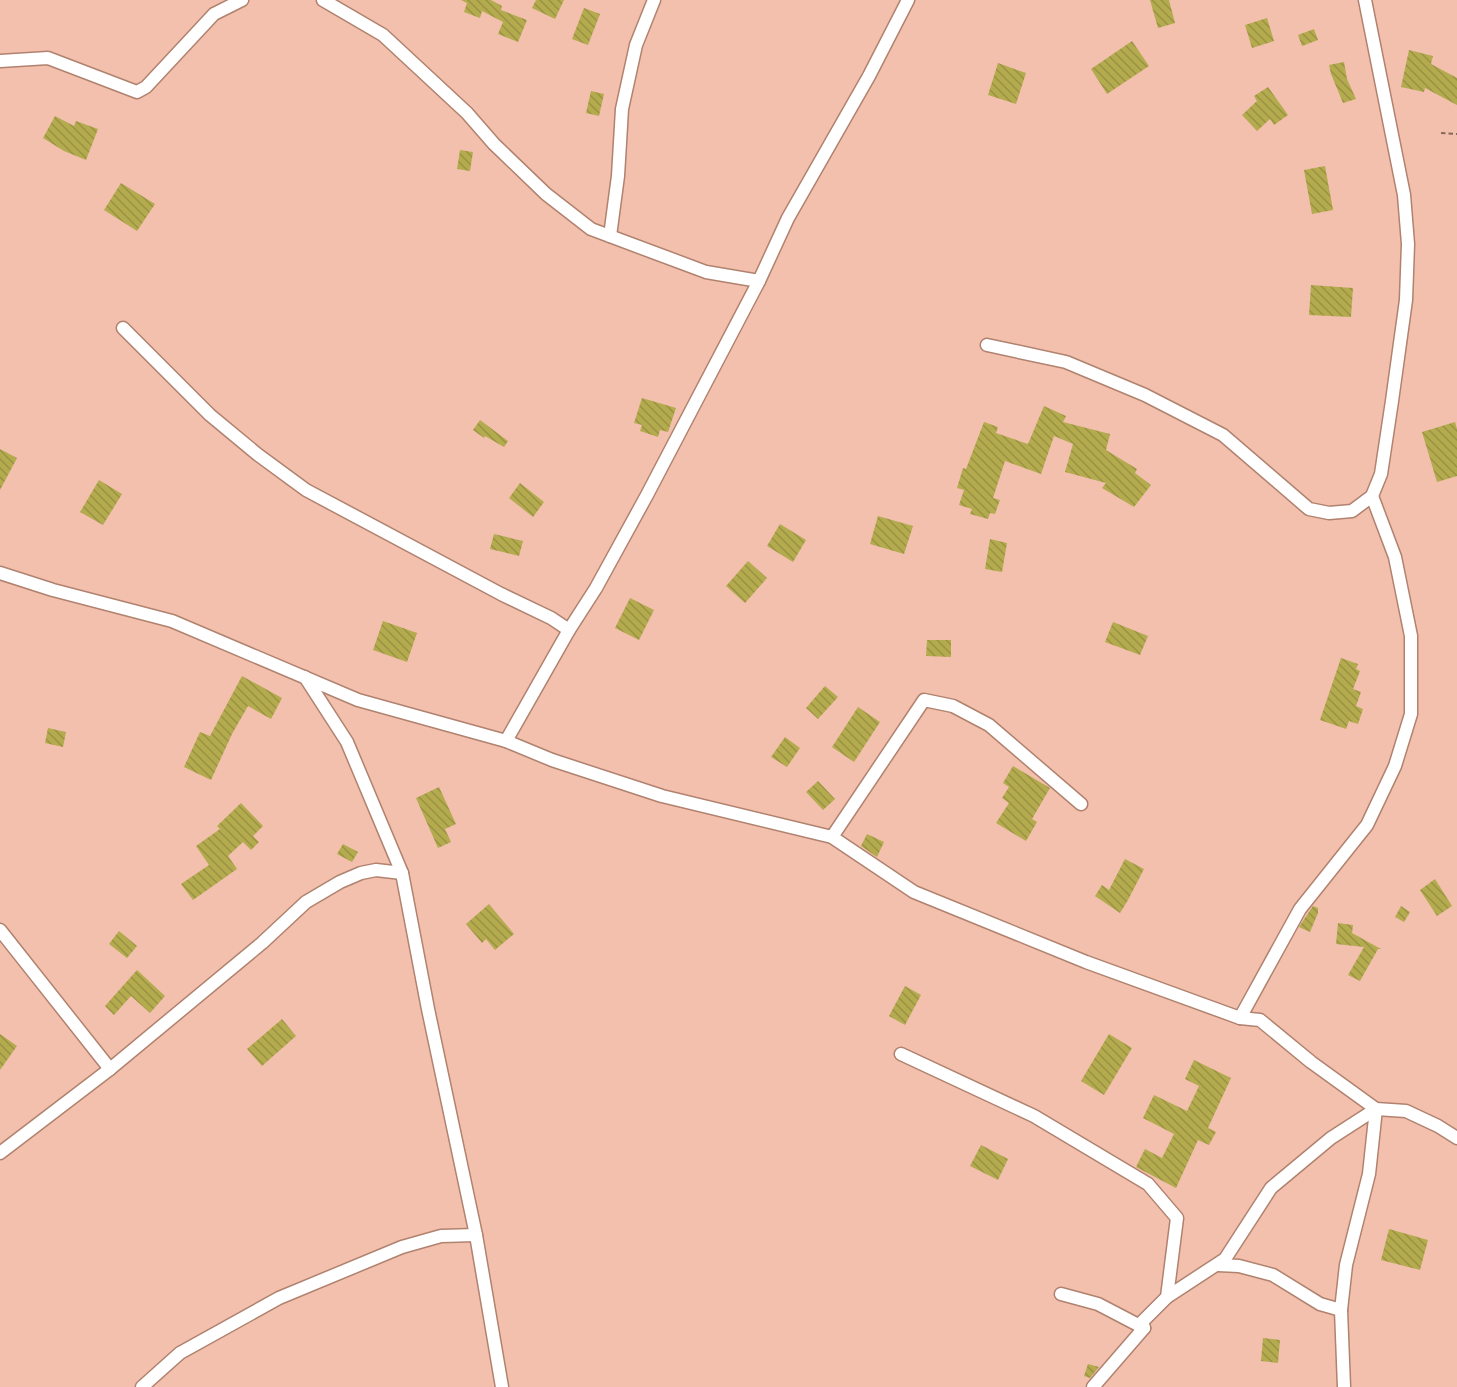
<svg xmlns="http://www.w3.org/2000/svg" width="1457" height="1387" font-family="'Playfair Display',serif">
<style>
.building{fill:url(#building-back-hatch)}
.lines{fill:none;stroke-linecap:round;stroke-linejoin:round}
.minor-casing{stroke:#b0826f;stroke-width:15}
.path{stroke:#89675a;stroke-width:2;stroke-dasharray:4.5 3;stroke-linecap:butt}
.minor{stroke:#fff;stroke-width:12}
</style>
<defs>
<pattern id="building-back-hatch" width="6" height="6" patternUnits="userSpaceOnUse" patternTransform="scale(1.5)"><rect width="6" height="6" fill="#b4ab4f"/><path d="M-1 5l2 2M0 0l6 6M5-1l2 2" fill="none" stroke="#9a9243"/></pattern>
</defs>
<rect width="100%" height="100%" fill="#f2c0ac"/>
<g class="building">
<polygon points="461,0 491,0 502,6 501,10 527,20 518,42 498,34 503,22 482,11 480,18 464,12 467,3"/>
<polygon points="536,0 564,0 555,19 532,8"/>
<polygon points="1150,0 1169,0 1175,23 1158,28"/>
<polygon points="584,8 600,14 588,45 572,39"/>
<polygon points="1267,18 1274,41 1252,48 1245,25"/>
<polygon points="1314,29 1318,40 1302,46 1298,35"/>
<polygon points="1132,41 1149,66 1107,94 1091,69"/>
<polygon points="1409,50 1433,56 1431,64 1457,78 1457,105 1425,88 1424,92 1401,87"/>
<polygon points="1344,62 1347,79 1356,99 1343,103 1331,74 1329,65"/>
<polygon points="998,63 1026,73 1016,104 988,95"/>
<polygon points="1268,87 1288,115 1274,125 1270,119 1257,131 1242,115 1257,101 1254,96"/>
<polygon points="591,91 604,94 599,116 586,113"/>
<polygon points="55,116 74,126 76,121 98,129 86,160 64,151 43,138"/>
<polygon points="460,150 473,152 470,171 457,169"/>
<polygon points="1325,166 1333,210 1312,214 1304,170"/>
<polygon points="121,183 155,204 137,231 104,210"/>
<polygon points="1311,285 1353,288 1351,317 1309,315"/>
<polygon points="642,398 676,408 668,432 660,430 658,437 640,431 642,425 634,423"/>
<polygon points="1044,406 1066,416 1063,422 1110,434 1106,450 1137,469 1135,473 1151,485 1134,507 1102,488 1106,483 1065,472 1073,444 1054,436 1041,474 1005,461 993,498 1000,500 995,514 990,513 988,519 970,514 972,509 959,505 964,490 957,488 963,468 966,469 984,422 998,427 996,433 1028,444"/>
<polygon points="480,420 508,441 504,447 485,436 484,438 473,430"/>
<polygon points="1455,422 1457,429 1457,476 1437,482 1422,432"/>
<polygon points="0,449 17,458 0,490"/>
<polygon points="99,480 122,494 103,525 80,512"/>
<polygon points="520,483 544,502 533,517 509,498"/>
<polygon points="878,516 913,526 904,554 870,544"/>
<polygon points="780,524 806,540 793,562 767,546"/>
<polygon points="494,534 523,541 519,556 490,549"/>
<polygon points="990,539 1007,543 1002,572 985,569"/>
<polygon points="748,561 767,578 745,603 726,586"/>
<polygon points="630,598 654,610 639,640 615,628"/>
<polygon points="383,621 417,633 407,662 373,650"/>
<polygon points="1113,622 1148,636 1140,655 1105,642"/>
<polygon points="927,640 951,640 951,657 926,656"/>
<polygon points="1341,658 1358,664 1356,669 1360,671 1353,689 1361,692 1356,706 1363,709 1358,724 1349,721 1346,729 1320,720"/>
<polygon points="242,676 282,698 271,719 248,706 232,734 211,780 184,767 200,732 210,736"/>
<polygon points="825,686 838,697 818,719 806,708"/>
<polygon points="858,707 880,722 854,762 832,747"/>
<polygon points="48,728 66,732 63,747 45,743"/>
<polygon points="785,737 800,748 787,767 771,757"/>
<polygon points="1013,766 1050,788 1032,819 1037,822 1026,841 996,823 1009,803 1002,798 1009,787 1003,783"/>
<polygon points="818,781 835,799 823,810 806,792"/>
<polygon points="439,787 456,824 445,829 451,842 438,848 416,798"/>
<polygon points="241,803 263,826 253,836 259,842 251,850 243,842 228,856 237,869 193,900 181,884 209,865 196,846 220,829 217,826"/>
<polygon points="867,834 884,842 877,857 861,846"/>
<polygon points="343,844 358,852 352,862 337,854"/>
<polygon points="1125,859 1144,869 1128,900 1120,913 1095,896 1102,885 1109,890"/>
<polygon points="1435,879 1452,906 1437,916 1420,890"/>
<polygon points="489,904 514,934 495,950 486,939 482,943 466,924"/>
<polygon points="1313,906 1318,908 1318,913 1310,932 1299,927"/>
<polygon points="1401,906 1410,912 1404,922 1395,917"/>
<polygon points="1338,923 1353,925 1352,933 1381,949 1378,949 1360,981 1348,975 1364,947 1336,944"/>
<polygon points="119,931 137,946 127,958 109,944"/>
<polygon points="137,970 165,996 150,1013 131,996 114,1015 105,1006"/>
<polygon points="905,986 921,995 905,1025 889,1016"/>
<polygon points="282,1019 296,1036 262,1066 247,1049"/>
<polygon points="0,1034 17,1046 0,1070"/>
<polygon points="1109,1034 1132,1048 1104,1095 1081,1081"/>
<polygon points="1194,1060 1231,1078 1208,1128 1216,1132 1209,1145 1198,1140 1176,1188 1136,1167 1145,1149 1162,1158 1174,1134 1143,1118 1154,1095 1187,1111 1199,1086 1185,1079"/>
<polygon points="981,1145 1008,1159 998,1180 970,1166"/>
<polygon points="1389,1229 1428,1240 1420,1270 1381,1260"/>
<polygon points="1263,1338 1280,1340 1278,1363 1261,1361"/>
<polygon points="1088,1364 1099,1367 1090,1378 1084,1376"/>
</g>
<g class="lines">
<defs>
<g id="minor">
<polyline points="323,0 383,35 467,113 494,144 546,194 591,229 706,272 759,281"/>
<polyline points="0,61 48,58 137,92 146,87 214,14 242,0"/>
<polyline points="610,236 618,176 622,109 636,45 654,0"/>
<polyline points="123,328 210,415 257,454 306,490 501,594 551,618 569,630"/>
<polyline points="987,345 1066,362 1145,395 1223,435 1309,509 1329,513 1352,511 1372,496 1381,474 1392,401 1406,300 1408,244 1404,195 1365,0"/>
<polyline points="0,573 53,590 172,621 358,700 506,741 552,760 662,796 832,837 914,892 1086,962 1240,1018 1260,1020 1311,1062 1376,1109 1406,1111 1438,1126 1457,1138"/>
<polyline points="305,677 347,742 402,873 428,1009 476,1235 502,1387"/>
<polyline points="506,741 569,630 596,588 647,495 759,281 788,218 869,76 908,0"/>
<polyline points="832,837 924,700 953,706 989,725 1081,804"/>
<polyline points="0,930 110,1069"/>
<polyline points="1240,1018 1300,909 1367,825 1395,766 1411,714 1411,636 1395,557 1372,496"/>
<polyline points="901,1054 1034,1116 1148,1184 1177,1218 1167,1297"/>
<polyline points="0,1153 110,1069 262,943 306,902 340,882 361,873 376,870 402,873"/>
<polyline points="1218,1265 1239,1266 1273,1275 1320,1304 1341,1310"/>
<polyline points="1061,1294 1098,1304 1144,1328"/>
<polyline points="142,1387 180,1353 279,1298 402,1247 441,1236 476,1235"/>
<polyline points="1093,1387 1144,1328 1142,1322 1167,1297 1225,1259 1271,1188 1331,1138 1376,1109"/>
<polyline points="1344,1387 1341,1310 1346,1265 1369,1174 1376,1109"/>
</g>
</defs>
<use href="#minor" class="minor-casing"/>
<polyline class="path" points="1441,133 1457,134"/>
<use href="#minor" class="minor"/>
</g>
</svg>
